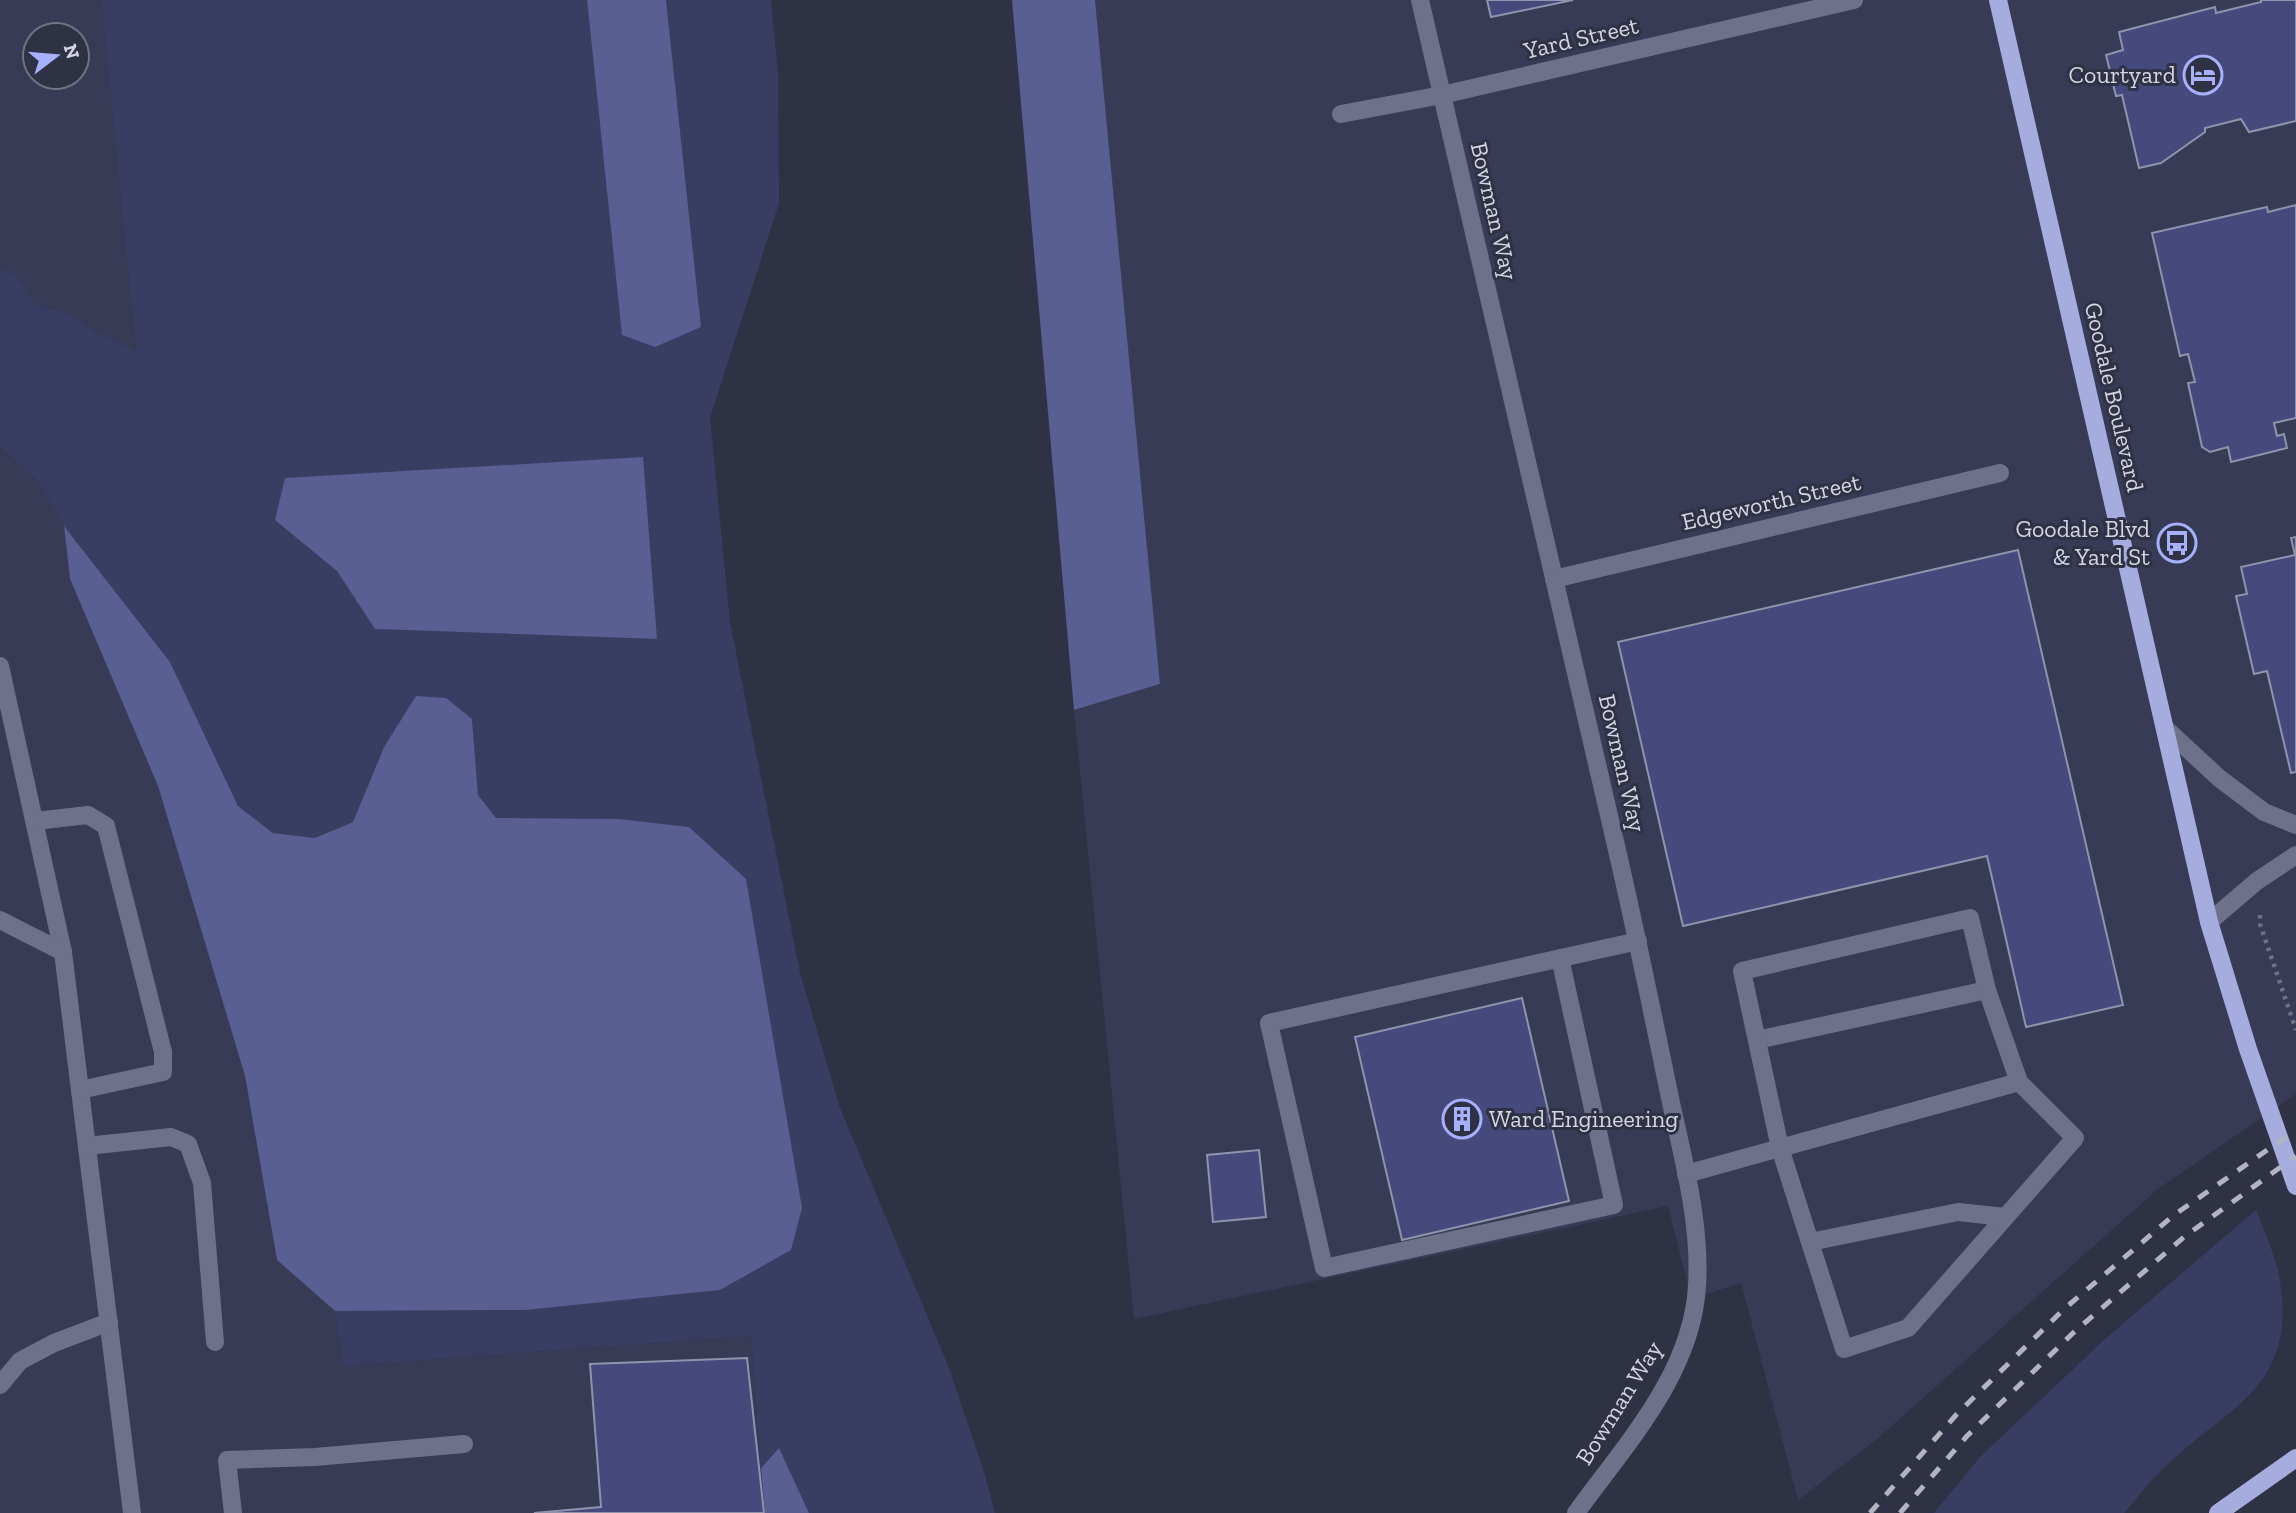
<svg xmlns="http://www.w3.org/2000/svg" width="2296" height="1513" font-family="'Zilla Slab',serif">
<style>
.built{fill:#373b55;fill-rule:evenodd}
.green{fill:#3a3d62;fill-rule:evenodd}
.forest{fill:#595e93}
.building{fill:#45497c;stroke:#8f93ab;stroke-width:2}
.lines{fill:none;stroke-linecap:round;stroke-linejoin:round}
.path{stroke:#707284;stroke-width:4.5;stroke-dasharray:3.5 5;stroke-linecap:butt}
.minor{stroke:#6d7189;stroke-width:18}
.major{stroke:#a6adde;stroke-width:18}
.rail{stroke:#b2b4c2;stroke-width:5;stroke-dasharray:12 12;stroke-linecap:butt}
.labels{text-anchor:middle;stroke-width:6;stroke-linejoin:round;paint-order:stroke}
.street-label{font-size:24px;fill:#d4d6e3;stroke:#2f3145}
.poi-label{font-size:24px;fill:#d4d6e3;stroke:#2f3145;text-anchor:end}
</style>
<rect width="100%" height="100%" fill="#2f3145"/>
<g class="built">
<path d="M0,0H101L136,350L92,330L71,315L37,305L16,275L0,268ZM35,35H77V77H35Z"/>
<polygon points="1095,0 2296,0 2296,1094 2158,1189 1877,1439 1798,1500 1741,1283 1691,1299 1668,1206 1134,1319 1074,710 1160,684"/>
<polygon points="0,447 37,481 64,526 70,579 158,786 245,1076 277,1260 335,1311 343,1366 751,1336 765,1513 0,1513"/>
</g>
<g class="green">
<path d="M101,0H587L622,334L701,327L666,0H771L778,75L779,203L710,418L730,622L800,973L840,1108L947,1363L984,1472L995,1513H809L779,1448L761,1468L751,1336L343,1366L335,1311L526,1310L720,1290L689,827L619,819L496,818L478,795L472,719L384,747L353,822L315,838L273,833L238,806L170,662L64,526L37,481L0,447V268L16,275L37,305L71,315L92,330L136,350ZM337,571L656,639L376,629Z"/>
<path d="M2256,1210C2264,1231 2277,1259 2280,1281C2296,1388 2231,1404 2167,1465C2151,1479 2138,1497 2124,1513H1934L1980,1457L2104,1340Z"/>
</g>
<g class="forest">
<polygon points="587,0 666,0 701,327 655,347 622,335"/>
<polygon points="1012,0 1095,0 1160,684 1074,710"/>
<polygon points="643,457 657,639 375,629 337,571 275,520 285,478"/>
<polygon points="64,526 170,662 238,806 273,833 315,838 353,822 384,747 416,696 446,698 472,719 478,795 496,818 619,819 689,827 746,879 802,1208 791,1250 720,1290 526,1310 335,1311 277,1260 245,1076 158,786 70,579"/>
<polygon points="779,1448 809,1513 765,1513 761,1468"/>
</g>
<g class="building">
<polygon points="1487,0 1573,0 1491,17"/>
<polygon points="2261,0 2296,0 2296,121 2249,132 2241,119 2205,128 2205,132 2161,163 2139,168 2122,95 2116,96 2106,55 2123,50 2119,32 2215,7 2216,13 2261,2"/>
<polygon points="2296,205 2296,418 2274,423 2277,436 2284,434 2287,448 2231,462 2228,447 2210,452 2202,447 2188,383 2195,382 2188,354 2180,356 2152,233 2267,207 2268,212"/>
<polygon points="2296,537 2296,772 2291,773 2267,671 2254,674 2236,596 2247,594 2241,567 2295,555 2291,538"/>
<polygon points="2018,550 2123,1005 2026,1027 1987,856 1683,926 1618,642"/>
<polygon points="1522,998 1569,1201 1402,1240 1355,1037"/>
<polygon points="1259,1150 1266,1217 1213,1222 1207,1155"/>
<polygon points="747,1358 764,1513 534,1513 601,1507 590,1364"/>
</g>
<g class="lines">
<polyline class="path" points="2260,915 2260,924 2296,1030"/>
<g class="minor">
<path d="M1420,0C1486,283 1551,567 1617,850C1636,932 1653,1015 1670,1098C1683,1159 1701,1223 1697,1286C1692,1374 1625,1445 1576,1513"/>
<polyline points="1341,114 1442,95 1854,0"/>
<polyline points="1554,579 2000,473"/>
<polyline points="0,666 63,952 132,1513"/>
<polyline points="2165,728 2219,778 2264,812 2296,825"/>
<polyline points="35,821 88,815 106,826 163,1052 163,1072 80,1090"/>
<polyline points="0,920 63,952"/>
<polyline points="2209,922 2257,881 2296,855"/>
<polyline points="1560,958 1614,1205 1324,1268 1269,1023 1638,941"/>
<polyline points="1757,1040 1987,990"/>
<polyline points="87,1146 171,1137 188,1144 202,1183 215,1342"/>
<polyline points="1686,1174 2019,1082 1987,990 1970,918 1742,971 1780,1148 1844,1349 1908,1328 2075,1138 2019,1082"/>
<polyline points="1810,1242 1958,1212 2005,1217"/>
<polyline points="0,1385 20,1361 54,1343 109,1322"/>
<polyline points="233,1513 227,1460 315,1457 464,1444"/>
</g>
<g class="major">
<polyline points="1998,0 2209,922 2248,1049 2296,1186"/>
<polyline points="2218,1513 2296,1458"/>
</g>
<g class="rail">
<polyline points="1870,1513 1956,1415 2063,1310 2174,1215 2296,1130"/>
<polyline points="1900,1513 1967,1436 2073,1333 2184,1237 2296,1156"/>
</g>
</g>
<defs>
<symbol id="hotel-ring" viewBox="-11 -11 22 22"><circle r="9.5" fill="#2f3145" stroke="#a7b0fc" stroke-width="1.5"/><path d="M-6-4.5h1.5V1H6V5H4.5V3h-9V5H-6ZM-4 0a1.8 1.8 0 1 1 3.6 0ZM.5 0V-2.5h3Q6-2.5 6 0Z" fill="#a7b0fc"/></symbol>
<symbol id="bus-ring" viewBox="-11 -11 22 22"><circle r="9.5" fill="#2f3145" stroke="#a7b0fc" stroke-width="1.5"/><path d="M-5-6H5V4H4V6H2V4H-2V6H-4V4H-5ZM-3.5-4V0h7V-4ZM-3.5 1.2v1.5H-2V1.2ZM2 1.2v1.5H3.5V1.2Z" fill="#a7b0fc"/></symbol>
<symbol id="building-ring" viewBox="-11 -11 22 22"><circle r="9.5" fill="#2f3145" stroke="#a7b0fc" stroke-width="1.5"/><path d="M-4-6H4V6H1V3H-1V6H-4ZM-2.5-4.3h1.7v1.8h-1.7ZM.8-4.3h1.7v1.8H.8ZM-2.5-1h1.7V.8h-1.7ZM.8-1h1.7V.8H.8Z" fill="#a7b0fc"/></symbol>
</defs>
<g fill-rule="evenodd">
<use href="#hotel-ring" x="2181" y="53" width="44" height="44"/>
<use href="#bus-ring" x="2155" y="521" width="44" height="44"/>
<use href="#building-ring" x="1440" y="1097" width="44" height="44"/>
</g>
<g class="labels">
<g class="street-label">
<text transform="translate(1581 38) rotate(-13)" y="8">Yard Street</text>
<text transform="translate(1494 211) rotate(77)" y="8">Bowman Way</text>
<text transform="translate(2114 397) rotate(77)" y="8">Goodale Boulevard</text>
<text transform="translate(1771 502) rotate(-13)" y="8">Edgeworth Street</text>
<text transform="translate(1622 763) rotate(77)" y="8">Bowman Way</text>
<text transform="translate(1619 1403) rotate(-58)" y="8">Bowman Way</text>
</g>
<g class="poi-label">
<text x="2176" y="83">Courtyard</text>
<text x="2150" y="537">Goodale Blvd<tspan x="2150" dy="28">&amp; Yard St</tspan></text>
<text x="1489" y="1127" text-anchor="start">Ward Engineering</text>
</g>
</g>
<g transform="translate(56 56) rotate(74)"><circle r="33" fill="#2f3145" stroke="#717384" stroke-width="2"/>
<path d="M0-5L12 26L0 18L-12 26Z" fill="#a7b0fc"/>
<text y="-10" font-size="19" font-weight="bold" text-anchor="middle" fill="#d4d6e3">N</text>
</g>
</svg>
